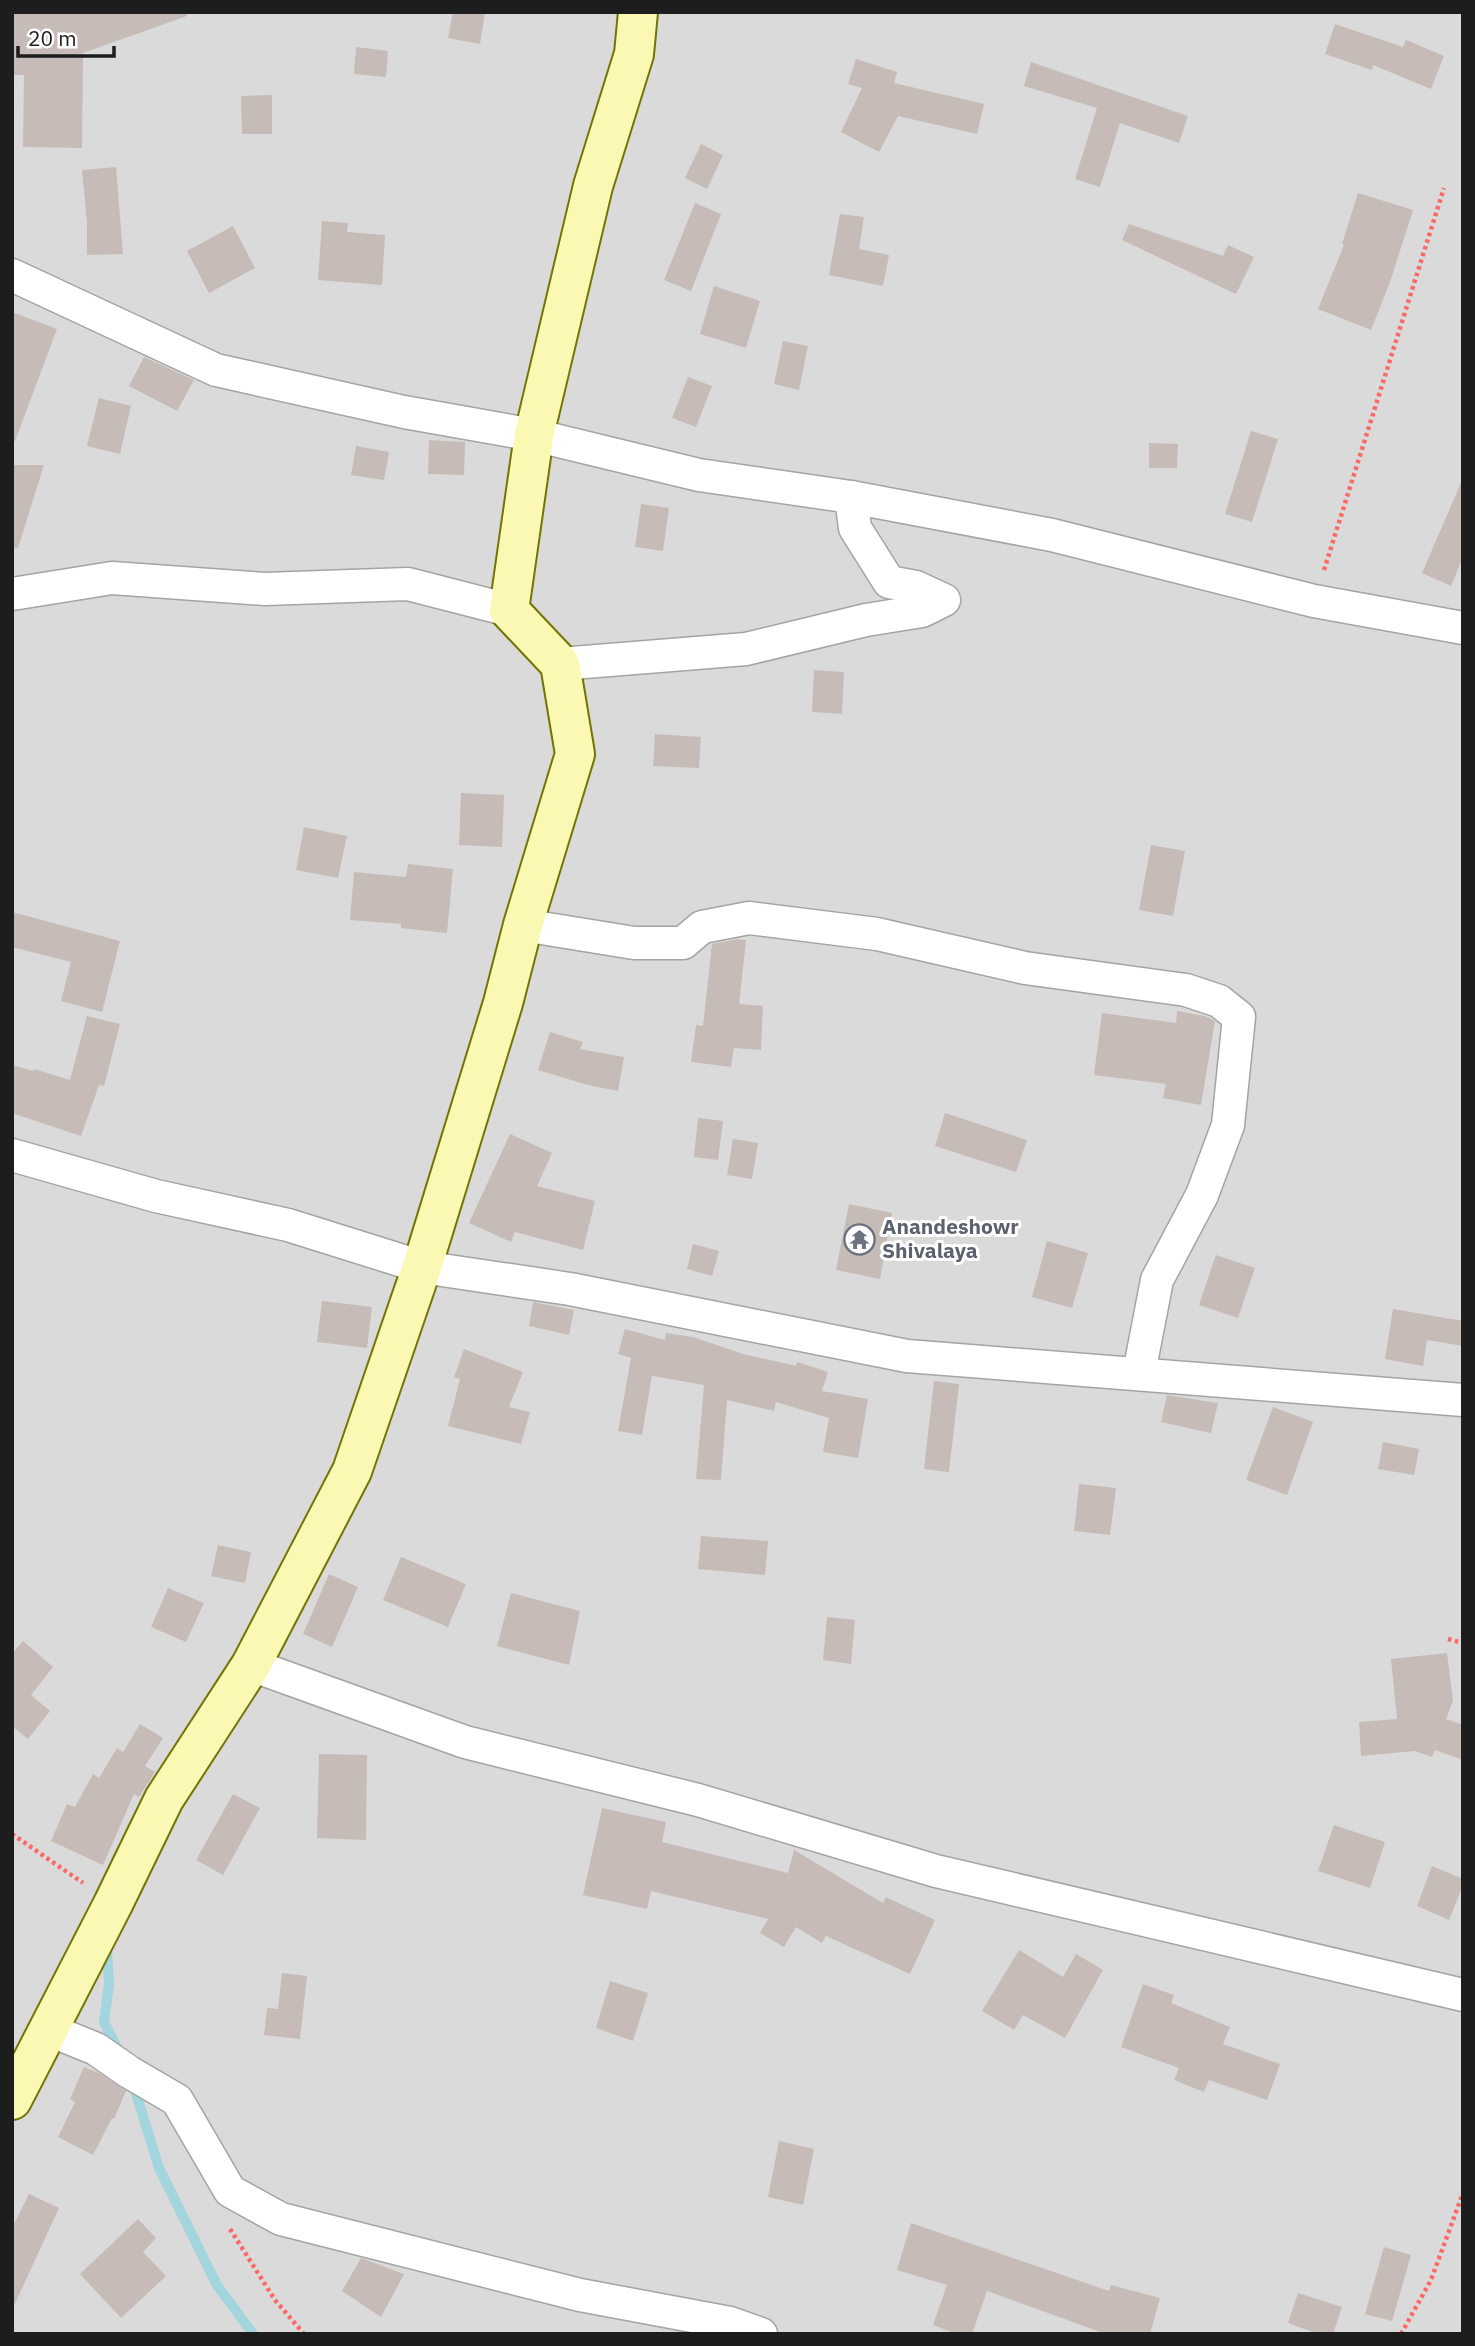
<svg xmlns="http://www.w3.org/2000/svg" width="1475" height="2346" font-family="'IBM Plex Sans',sans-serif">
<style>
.residential{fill:#dbdada}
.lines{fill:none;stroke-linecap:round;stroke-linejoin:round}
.stream{stroke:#a2d5dd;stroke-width:10}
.building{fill:#c6bbb6}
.street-casing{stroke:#a4a4a4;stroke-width:35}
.secondary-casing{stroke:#737503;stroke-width:42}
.path{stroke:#fc6866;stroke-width:4.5;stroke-dasharray:3.5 3.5;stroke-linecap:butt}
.street{stroke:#fff;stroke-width:32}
.secondary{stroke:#fbf8b4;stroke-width:38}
.labels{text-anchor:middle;stroke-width:6;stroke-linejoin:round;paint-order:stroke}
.worship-label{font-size:21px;font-weight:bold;fill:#5b616d;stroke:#fff;text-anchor:start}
</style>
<rect width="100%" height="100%" fill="#eee9e2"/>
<rect class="residential" x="12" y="12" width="1451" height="2322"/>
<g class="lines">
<g class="stream">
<polyline points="107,1951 109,1984 104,2022 120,2054"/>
<polyline points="133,2084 159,2168 217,2285 253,2334"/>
</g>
</g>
<g class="building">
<polygon points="12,12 187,12 187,16 83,53 82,148 23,147 24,75 12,75"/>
<polygon points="453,12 485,12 480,44 448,38"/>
<polygon points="1335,24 1403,47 1406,40 1444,56 1431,89 1373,65 1372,70 1325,54"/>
<polygon points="356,47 388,51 386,77 354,74"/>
<polygon points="856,59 897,72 894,83 984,104 977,134 898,116 879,152 841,132 862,88 848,84"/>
<polygon points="1031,62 1188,116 1179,143 1120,123 1100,187 1075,179 1097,108 1024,86"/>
<polygon points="272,95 272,134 242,134 241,96"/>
<polygon points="701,144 723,155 707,189 685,178"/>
<polygon points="116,167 123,254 87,255 87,223 82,170"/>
<polygon points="1358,193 1413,210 1390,282 1371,330 1318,309 1344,245 1342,244"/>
<polygon points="695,203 721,214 691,291 664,280"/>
<polygon points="840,214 864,217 859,249 889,255 883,286 829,275"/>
<polygon points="322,221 348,223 347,232 385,235 382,285 318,280"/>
<polygon points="1129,224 1223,256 1228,245 1254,257 1236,294 1122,240"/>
<polygon points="233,226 255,268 209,293 187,251"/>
<polygon points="714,286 760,301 746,348 700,334"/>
<polygon points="12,312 57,329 15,441 12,440"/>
<polygon points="783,341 808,346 799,390 774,384"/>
<polygon points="144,357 194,380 177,411 129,386"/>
<polygon points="688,377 712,386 696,427 672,418"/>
<polygon points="99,398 131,406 120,454 87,446"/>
<polygon points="1251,431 1278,439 1252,522 1225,514"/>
<polygon points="429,440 465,442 464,475 428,474"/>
<polygon points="1149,443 1178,444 1177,468 1149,468"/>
<polygon points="356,446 389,452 384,480 351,475"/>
<polygon points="12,465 44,465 18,548 12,547"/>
<polygon points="1463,478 1463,557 1451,586 1422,573"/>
<polygon points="641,504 669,508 663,551 635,547"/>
<polygon points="814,670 844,672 842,714 812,712"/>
<polygon points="655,734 701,737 699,768 653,766"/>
<polygon points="461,793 504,795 502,847 459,845"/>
<polygon points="304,827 347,836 338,878 296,870"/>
<polygon points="1151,845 1185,851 1173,916 1139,910"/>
<polygon points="408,864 453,869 447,933 401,928 401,924 350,920 354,872 406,877"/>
<polygon points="12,912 120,941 102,1012 61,1001 71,962 12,947"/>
<polygon points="738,939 746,940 739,1004 763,1006 761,1050 734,1048 731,1067 691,1062 696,1025 703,1026 712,944"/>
<polygon points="1177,1011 1205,1016 1215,1021 1201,1105 1163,1098 1166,1084 1094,1075 1102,1013 1176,1023"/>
<polygon points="87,1016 120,1024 104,1086 99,1085 81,1136 12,1113 12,1065 33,1071 34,1069 70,1080"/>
<polygon points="550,1032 583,1042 580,1049 624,1057 618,1091 588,1085 538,1070"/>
<polygon points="945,1113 1027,1140 1016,1172 935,1146"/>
<polygon points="698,1118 723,1121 718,1160 694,1157"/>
<polygon points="510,1134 552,1153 537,1186 595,1201 583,1250 515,1232 511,1242 469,1223"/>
<polygon points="733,1139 758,1143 752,1179 727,1175"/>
<polygon points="849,1204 892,1213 880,1279 836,1270"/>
<polygon points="1047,1241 1088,1253 1072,1308 1032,1297"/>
<polygon points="693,1244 719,1251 712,1276 687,1269"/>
<polygon points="1216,1255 1255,1268 1238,1318 1199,1305"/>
<polygon points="322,1301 372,1307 367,1348 317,1342"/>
<polygon points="533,1302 574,1310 569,1335 529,1326"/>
<polygon points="1393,1309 1463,1321 1463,1346 1427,1340 1423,1366 1385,1359"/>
<polygon points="625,1329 665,1340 666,1333 693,1337 743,1354 796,1366 797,1362 828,1372 822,1391 868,1399 858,1458 823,1452 829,1418 776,1402 774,1411 727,1400 721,1480 696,1479 704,1385 652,1376 642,1435 618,1431 631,1358 618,1354"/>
<polygon points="464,1349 523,1372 509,1407 530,1412 521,1444 448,1426 460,1379 454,1377"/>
<polygon points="934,1381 959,1384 949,1472 924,1469"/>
<polygon points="1167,1395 1218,1403 1211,1433 1161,1422"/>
<polygon points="1273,1407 1313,1422 1287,1495 1246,1480"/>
<polygon points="1383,1442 1419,1449 1414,1475 1378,1469"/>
<polygon points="1079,1484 1116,1488 1110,1535 1074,1531"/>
<polygon points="701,1536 768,1541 765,1575 698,1569"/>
<polygon points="218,1545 251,1552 245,1583 211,1576"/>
<polygon points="401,1557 466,1584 448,1627 383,1600"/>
<polygon points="329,1574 358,1587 332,1647 303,1634"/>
<polygon points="168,1588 204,1603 186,1642 151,1627"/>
<polygon points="511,1593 580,1611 569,1665 497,1646"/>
<polygon points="827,1617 855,1620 851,1664 823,1660"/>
<polygon points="23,1641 53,1667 31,1695 50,1711 28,1739 12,1726 12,1654"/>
<polygon points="1447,1653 1453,1701 1446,1719 1463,1725 1463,1760 1435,1750 1432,1757 1415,1751 1361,1756 1359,1722 1397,1719 1391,1659"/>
<polygon points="140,1724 163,1738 145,1766 155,1772 139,1797 134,1794 103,1865 51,1841 67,1804 75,1807 93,1774 99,1778 117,1748 123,1752"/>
<polygon points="319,1754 367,1755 366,1840 317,1838"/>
<polygon points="233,1794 260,1808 223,1875 196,1860"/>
<polygon points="602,1808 666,1822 662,1842 788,1873 794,1850 883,1903 886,1897 935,1920 910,1974 826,1936 822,1943 796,1927 784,1947 760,1933 768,1919 651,1891 647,1909 583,1895"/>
<polygon points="1334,1825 1385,1842 1370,1888 1318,1871"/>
<polygon points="1432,1866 1463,1879 1463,1885 1449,1920 1417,1906"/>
<polygon points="1019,1950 1063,1977 1076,1954 1103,1970 1065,2038 1023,2015 1014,2030 982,2011"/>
<polygon points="282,1973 307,1976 300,2039 264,2035 267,2008 278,2009"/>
<polygon points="610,1981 648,1993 633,2041 596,2028"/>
<polygon points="1143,1984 1174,1995 1171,2003 1230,2027 1223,2044 1280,2064 1267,2100 1209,2080 1204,2092 1174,2080 1179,2068 1121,2047"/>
<polygon points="84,2067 99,2073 126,2091 114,2119 112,2118 93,2155 58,2137 75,2102 70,2099"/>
<polygon points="779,2141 814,2149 803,2205 768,2197"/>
<polygon points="29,2194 59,2208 12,2310 12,2228"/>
<polygon points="138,2219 156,2238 143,2252 166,2276 121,2318 80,2274"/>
<polygon points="911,2223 1109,2291 1111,2285 1160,2298 1150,2334 1106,2334 987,2291 972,2334 957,2334 933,2325 947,2285 897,2270"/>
<polygon points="1384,2247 1411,2255 1392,2321 1365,2314"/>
<polygon points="361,2258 404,2274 381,2317 342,2291"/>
<polygon points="1298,2293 1342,2307 1333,2334 1318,2334 1288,2323"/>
</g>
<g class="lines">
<defs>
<g id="street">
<polyline points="12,275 216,370 404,412 534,435 699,475 851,497 1052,535 1314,601 1463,628"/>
<polyline points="12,594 112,578 265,589 408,584 509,610"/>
<polyline points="560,664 746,649 866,620 922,611 944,600 916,587 889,582 855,528 851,497"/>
<polyline points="523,925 634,943 683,943 702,927 749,918 877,934 1025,968 1186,990 1219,1001 1239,1017 1228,1125 1202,1195 1157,1280 1139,1373"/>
<polyline points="12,1155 156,1196 288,1225 422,1267 570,1289 907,1356 1463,1400"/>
<polyline points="251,1665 465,1742 698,1800 936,1871 1463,1995"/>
<polyline points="47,2029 96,2049 129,2072 177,2100 230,2191 281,2219 580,2295 730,2323 761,2334"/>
</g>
<polyline id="secondary" points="12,2100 113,1904 164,1799 251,1665 352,1471 422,1267 503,1003 523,925 575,754 560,664 509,610 534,435 593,186 634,54 638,12"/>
</defs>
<use href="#street" class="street-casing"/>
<use href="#secondary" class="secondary-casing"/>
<g class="path">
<polyline points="1324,570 1444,188"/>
<polyline points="1448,1639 1463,1643"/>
<polyline points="12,1834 83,1883"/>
<polyline points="230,2229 275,2300 304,2334"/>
<polyline points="1401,2334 1431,2280 1463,2193"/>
</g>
<use href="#street" class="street"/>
<use href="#secondary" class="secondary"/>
</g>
<defs>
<symbol id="temple-ring" viewBox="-11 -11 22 22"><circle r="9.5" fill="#fff" stroke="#6b7280" stroke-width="1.5"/><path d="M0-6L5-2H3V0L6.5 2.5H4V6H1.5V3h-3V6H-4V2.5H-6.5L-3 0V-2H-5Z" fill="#6b7280"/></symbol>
</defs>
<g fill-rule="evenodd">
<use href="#temple-ring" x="842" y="1222" width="35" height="35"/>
</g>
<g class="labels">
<g class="worship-label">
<text x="882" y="1234">Anandeshowr<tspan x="882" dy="24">Shivalaya</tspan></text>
</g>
</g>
<rect width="1475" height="2346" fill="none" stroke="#1d1d1d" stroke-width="28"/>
<path d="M18 46v10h96v-10" fill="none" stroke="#1d1d1d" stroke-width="3.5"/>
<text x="28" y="46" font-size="21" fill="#1d1d1d" stroke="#ffffff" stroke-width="5" paint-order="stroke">20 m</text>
</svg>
